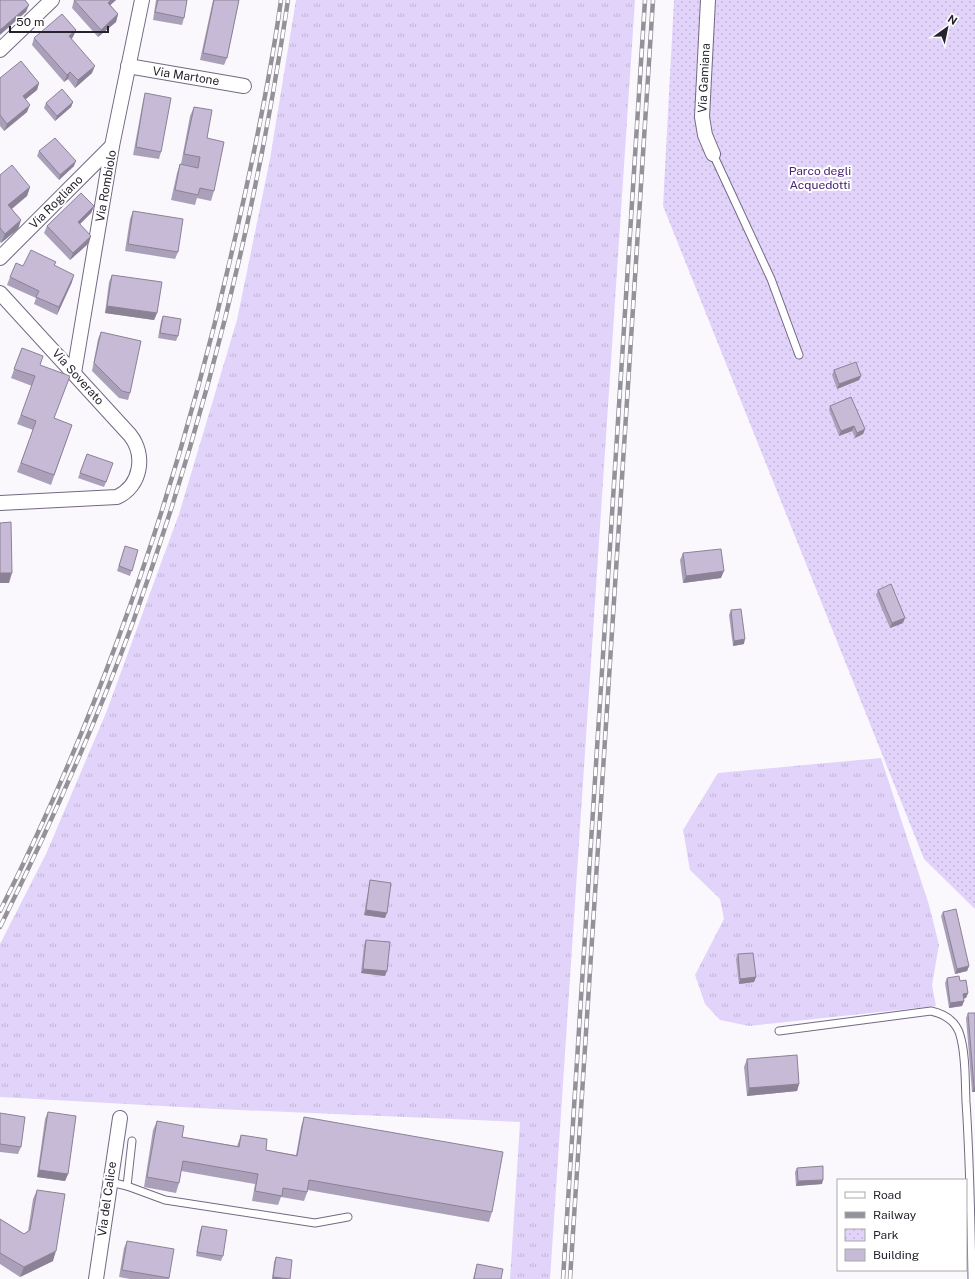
<svg xmlns="http://www.w3.org/2000/svg" width="975" height="1279" font-family="'Public Sans',sans-serif">
<style>
.grass{fill:url(#grass-tufts)}
.park{fill:url(#park-dots)}
.lines{fill:none;stroke-linecap:round;stroke-linejoin:round}
.service-casing{stroke:#736982;stroke-width:9}
.minor-casing{stroke:#736982;stroke-width:16}
.service{stroke:#fff;stroke-width:7}
.minor{stroke:#fff;stroke-width:14}
.rail-casing{stroke:#949199;stroke-width:4.5}
.rail{stroke:#fff;stroke-width:3;stroke-dasharray:9;stroke-linecap:butt}
.wall{fill:#aaa0b9}
.shaded-wall{fill:#8b8296}
.building{fill:#c6bad7;stroke:#8b8296}
.labels{text-anchor:middle;stroke-width:4;stroke-linejoin:round;paint-order:stroke}
.street-label{font-size:12px;fill:#27232e;stroke:#fff}
.park-label{font-size:12px;fill:#4b2373;stroke:#fff}
</style>
<defs>
<pattern id="grass-tufts" width="24" height="20" patternUnits="userSpaceOnUse"><rect width="24" height="20" fill="#e2d3fa"/><path d="M3 7l-1-3M5 7V3M7 7l1-3M15 17l-1-3M17 17v-4M19 17l1-3" fill="none" stroke="#c2b5d7"/></pattern>
<pattern id="park-dots" width="8" height="8" patternUnits="userSpaceOnUse"><rect width="8" height="8" fill="#e2d3fa"/><path d="M2 2h.1M6 6h.1" fill="none" stroke="#c2b5d7" stroke-width="1.8" stroke-linecap="round"/></pattern>
</defs>
<rect width="100%" height="100%" fill="#faf8fd"/>
<g class="grass">
<polygon points="296,0 635,0 550,1279 510,1279 520,1122 217,1109 0,1097 0,944 46,854 106,713 179,514 237,320 270,159"/>
<polygon points="881,758 929,905 939,945 932,985 936,1006 749,1026 720,1020 705,1004 695,975 724,919 720,899 690,870 683,830 718,773"/>
</g>
<polygon class="park" points="674,0 975,0 975,909 924,859 663,206"/>
<g class="lines">
<defs>
<g id="service">
<polyline points="713,154 771,279 799,355"/>
<path d="M779,1031L931,1011C944,1014 956,1021 960,1035C966,1055 965,1080 966,1102C970,1161 971,1220 972,1279"/>
<polyline points="132,1141 127,1186 165,1200 315,1223 348,1217"/>
<polyline points="110,1182 127,1186"/>
</g>
<g id="minor">
<polyline points="708,0 702,117 705,135 713,154"/>
<polyline points="0,50 52,0"/>
<polyline points="128,66 244,86"/>
<polyline points="0,258 112,146"/>
<path d="M0,293L130,435C146,455 141,486 117,497L0,503"/>
<polyline points="74,373 112,146 142,0"/>
<polyline points="96,1279 120,1118"/>
</g>
</defs>
<use href="#service" class="service-casing"/>
<use href="#minor" class="minor-casing"/>
<use href="#service" class="service"/>
<use href="#minor" class="minor"/>
<defs>
<g id="rail">
<path d="M0,911C105,704 178,485 230,260C250,174 269,87 281,0"/>
<path d="M0,927C49,828 95,726 133,622C205,421 257,211 288,0"/>
<polyline points="563,1279 645,0"/>
<polyline points="570,1279 653,0"/>
</g>
</defs>
<use href="#rail" class="rail-casing"/>
<use href="#rail" class="rail"/>
</g>
<g class="wall">
<polygon points="74,0 116,0 110,5 118,14 116,22 98,37 72,8"/>
<polygon points="156,0 187,0 184,18 182,25 153,20"/>
<polygon points="213,0 239,0 227,58 224,65 200,60"/>
<polygon points="73,37 71,39 92,73 75,88 68,79 64,82 32,45 34,38"/>
<polygon points="0,78 39,83 37,90 25,99 27,112 4,131 0,126"/>
<polygon points="145,93 161,152 159,159 133,155 143,101"/>
<polygon points="73,102 71,107 55,121 44,108 46,103"/>
<polygon points="194,107 207,138 214,191 211,201 197,198 195,205 171,200 177,173 180,164 197,167 181,164 190,116"/>
<polygon points="39,151 74,166 59,180 37,156"/>
<polygon points="0,175 30,187 27,196 12,209 21,220 18,229 1,243 0,242"/>
<polygon points="94,206 91,213 80,224 89,243 70,260 44,233 47,226"/>
<polygon points="133,211 178,252 175,259 125,251 130,219"/>
<polygon points="56,262 54,266 72,282 57,315 34,304 36,298 7,285 10,277 23,266"/>
<polygon points="112,275 157,313 154,320 105,313 109,282"/>
<polygon points="163,316 178,336 176,341 158,338 161,321"/>
<polygon points="101,332 130,393 128,400 119,398 92,371 98,339"/>
<polygon points="22,348 40,365 54,418 72,425 51,485 17,472 33,430 17,424 32,386 11,378"/>
<polygon points="834,370 861,376 859,380 837,389 832,375"/>
<polygon points="830,406 865,429 863,434 855,438 852,431 839,436 829,410"/>
<polygon points="87,454 106,482 104,487 78,478"/>
<polygon points="125,546 138,550 130,576 117,571"/>
<polygon points="683,553 721,578 683,583 680,560"/>
<polygon points="878,590 903,623 890,628 876,595"/>
<polygon points="731,610 744,644 733,646 729,615"/>
<polygon points="370,880 385,918 364,915 369,885"/>
<polygon points="943,912 969,966 967,971 955,974 941,916"/>
<polygon points="366,940 385,976 361,973 364,945"/>
<polygon points="738,954 756,977 754,982 739,984 736,959"/>
<polygon points="947,978 960,981 968,993 966,998 963,998 964,1001 962,1006 949,1008 945,983"/>
<polygon points="968,1013 975,1092 972,1092 966,1018"/>
<polygon points="747,1059 799,1084 797,1091 747,1096 744,1067"/>
<polygon points="48,1112 68,1174 65,1181 37,1177 45,1119"/>
<polygon points="0,1113 21,1147 18,1154 0,1152"/>
<polygon points="304,1117 492,1212 489,1222 308,1190 304,1201 281,1197 278,1205 252,1201 255,1184 181,1171 179,1183 176,1193 144,1187 153,1130 157,1121 182,1137 237,1146 241,1135 266,1150 296,1155 301,1127"/>
<polygon points="797,1168 822,1184 796,1186 795,1172"/>
<polygon points="37,1190 53,1261 20,1277 0,1264 0,1219 24,1234 28,1231 33,1199"/>
<polygon points="202,1226 223,1256 221,1261 196,1256 200,1231"/>
<polygon points="127,1241 169,1278 169,1279 130,1279 119,1277 124,1248"/>
<polygon points="276,1257 290,1279 272,1279 274,1262"/>
<polygon points="477,1264 501,1279 473,1279 475,1271"/>
</g>
<g class="shaded-wall">
<polygon points="111,0 116,0 105,10 108,3"/>
<polygon points="29,5 26,12 0,35 0,30"/>
<polygon points="118,14 116,22 98,37 101,30"/>
<polygon points="76,30 73,37 66,44 69,36"/>
<polygon points="95,66 92,73 75,88 78,80"/>
<polygon points="70,72 68,79 64,82 67,75"/>
<polygon points="39,83 37,90 20,104 23,96"/>
<polygon points="73,102 71,107 55,121 57,116"/>
<polygon points="30,105 27,112 4,131 7,124"/>
<polygon points="76,161 74,166 59,180 60,175"/>
<polygon points="30,187 27,196 5,214 8,205"/>
<polygon points="94,206 91,213 75,229 78,222"/>
<polygon points="21,220 18,229 1,243 5,234"/>
<polygon points="91,236 89,243 70,260 73,253"/>
<polygon points="74,275 72,282 57,315 59,307"/>
<polygon points="107,306 157,313 154,320 105,313"/>
<polygon points="861,376 859,380 837,389 839,384"/>
<polygon points="854,426 852,431 839,436 841,431"/>
<polygon points="865,429 863,434 855,438 857,433"/>
<polygon points="724,571 721,578 683,583 686,576"/>
<polygon points="0,573 12,573 9,583 0,583"/>
<polygon points="905,618 903,623 890,628 892,623"/>
<polygon points="745,639 744,644 733,646 734,641"/>
<polygon points="366,910 387,913 385,918 364,915"/>
<polygon points="969,966 967,971 955,974 957,969"/>
<polygon points="363,969 387,971 385,976 361,973"/>
<polygon points="756,977 754,982 739,984 740,979"/>
<polygon points="968,993 966,998 961,999 963,994"/>
<polygon points="964,1001 962,1006 949,1008 950,1003"/>
<polygon points="799,1084 797,1091 747,1096 749,1088"/>
<polygon points="974,1087 975,1087 975,1092 972,1092"/>
<polygon points="39,1170 68,1174 65,1181 37,1177"/>
<polygon points="823,1180 822,1184 796,1186 798,1181"/>
<polygon points="56,1251 53,1261 20,1277 24,1267"/>
<polygon points="273,1277 287,1279 272,1279"/>
</g>
<g class="building">
<polygon points="0,0 25,0 29,5 0,30"/>
<polygon points="74,0 111,0 108,3 118,14 101,30"/>
<polygon points="158,0 187,0 184,18 155,12"/>
<polygon points="214,0 239,0 227,58 203,53"/>
<polygon points="62,14 76,30 69,36 95,66 78,80 70,72 67,75 34,38"/>
<polygon points="21,61 39,83 23,96 30,105 7,124 0,115 0,78"/>
<polygon points="62,89 73,102 57,116 46,103"/>
<polygon points="145,93 171,98 161,152 136,147"/>
<polygon points="194,107 212,110 207,138 224,142 214,191 200,188 198,195 175,190 180,164 198,168 200,157 184,154"/>
<polygon points="55,138 76,161 60,175 39,151"/>
<polygon points="12,165 30,187 8,205 21,220 5,234 0,228 0,175"/>
<polygon points="81,193 94,206 78,222 91,236 73,253 47,226"/>
<polygon points="133,211 183,219 178,252 128,244"/>
<polygon points="31,250 56,262 54,265 74,275 59,307 36,297 39,291 10,277 16,263 23,266"/>
<polygon points="112,275 162,282 157,313 107,306"/>
<polygon points="163,316 181,319 178,336 160,333"/>
<polygon points="101,332 141,341 130,393 122,391 94,363"/>
<polygon points="22,348 43,356 40,365 70,376 54,418 72,425 54,475 21,463 36,421 21,415 35,376 14,369"/>
<polygon points="856,362 861,376 839,384 834,370"/>
<polygon points="851,397 865,429 857,433 854,426 841,431 830,406"/>
<polygon points="87,454 113,463 106,482 80,473"/>
<polygon points="11,522 12,573 0,573 0,523"/>
<polygon points="125,546 138,550 132,571 119,566"/>
<polygon points="721,549 724,571 686,576 683,553"/>
<polygon points="891,584 905,618 892,623 878,590"/>
<polygon points="741,609 745,639 734,641 731,610"/>
<polygon points="370,880 391,883 387,913 366,910"/>
<polygon points="956,909 969,966 957,969 943,912"/>
<polygon points="366,940 390,942 387,971 363,969"/>
<polygon points="753,953 756,977 740,979 738,954"/>
<polygon points="959,976 960,981 966,980 968,993 963,994 964,1001 950,1003 947,978"/>
<polygon points="968,1013 975,1013 975,1087 974,1087"/>
<polygon points="797,1055 799,1084 749,1088 747,1059"/>
<polygon points="48,1112 76,1116 68,1174 39,1170"/>
<polygon points="0,1113 25,1117 21,1147 0,1144"/>
<polygon points="304,1117 503,1152 492,1212 309,1180 307,1192 283,1188 282,1196 255,1191 258,1174 183,1161 179,1183 147,1177 157,1121 184,1126 182,1137 239,1147 241,1135 267,1139 266,1150 297,1156"/>
<polygon points="823,1166 823,1180 798,1181 797,1168"/>
<polygon points="37,1190 65,1194 56,1251 24,1267 0,1253 0,1219 24,1234 30,1230"/>
<polygon points="202,1226 227,1230 223,1256 197,1252"/>
<polygon points="127,1241 174,1249 169,1278 122,1270"/>
<polygon points="276,1257 292,1260 290,1279 273,1277"/>
<polygon points="477,1264 503,1269 501,1279 474,1279"/>
</g>
<g class="labels">
<g class="street-label">
<text transform="translate(186 76) rotate(9)" y="4">Via Martone</text>
<text transform="translate(704 78) rotate(-87)" y="4">Via Gamiana</text>
<text transform="translate(106 186) rotate(-80)" y="4">Via Rombiolo</text>
<text transform="translate(56 202) rotate(-45)" y="4">Via Rogliano</text>
<text transform="translate(78 377) rotate(48)" y="4">Via Soverato</text>
<text transform="translate(107 1199) rotate(-82)" y="4">Via del Calice</text>
</g>
<g class="park-label">
<text x="820" y="175">Parco degli<tspan x="820" dy="14">Acquedotti</tspan></text>
</g>
</g>
<rect x="837" y="1179" width="130" height="92" fill="#ffffff" stroke="#a9a7ab"/>
<rect x="845" y="1192" width="20" height="6" fill="#ffffff" stroke="#a9a7ab"/>
<text x="873" y="1199" font-size="12" fill="#27232e">Road</text>
<rect x="845" y="1212" width="20" height="6" fill="#949199" stroke="#a9a7ab"/>
<text x="873" y="1219" font-size="12" fill="#27232e">Railway</text>
<rect x="845" y="1229" width="20" height="12" fill="url(#park-dots)" stroke="#a9a7ab"/>
<text x="873" y="1239" font-size="12" fill="#27232e">Park</text>
<rect x="845" y="1249" width="20" height="12" fill="#c6bad7" stroke="#a9a7ab"/>
<text x="873" y="1259" font-size="12" fill="#27232e">Building</text>
<g transform="translate(947 28) rotate(33)" stroke="#ffffff" stroke-width="3" paint-order="stroke">
<path d="M0-3L7 15L0 10L-7 15Z" fill="#27232e"/>
<text y="-6" font-size="11" font-weight="bold" text-anchor="middle" fill="#27232e">N</text>
</g>
<path d="M10 26v6h98v-6" fill="none" stroke="#27232e" stroke-width="2"/>
<text x="16" y="26" font-size="12" fill="#27232e" stroke="#ffffff" stroke-width="3" paint-order="stroke">50 m</text>
</svg>
